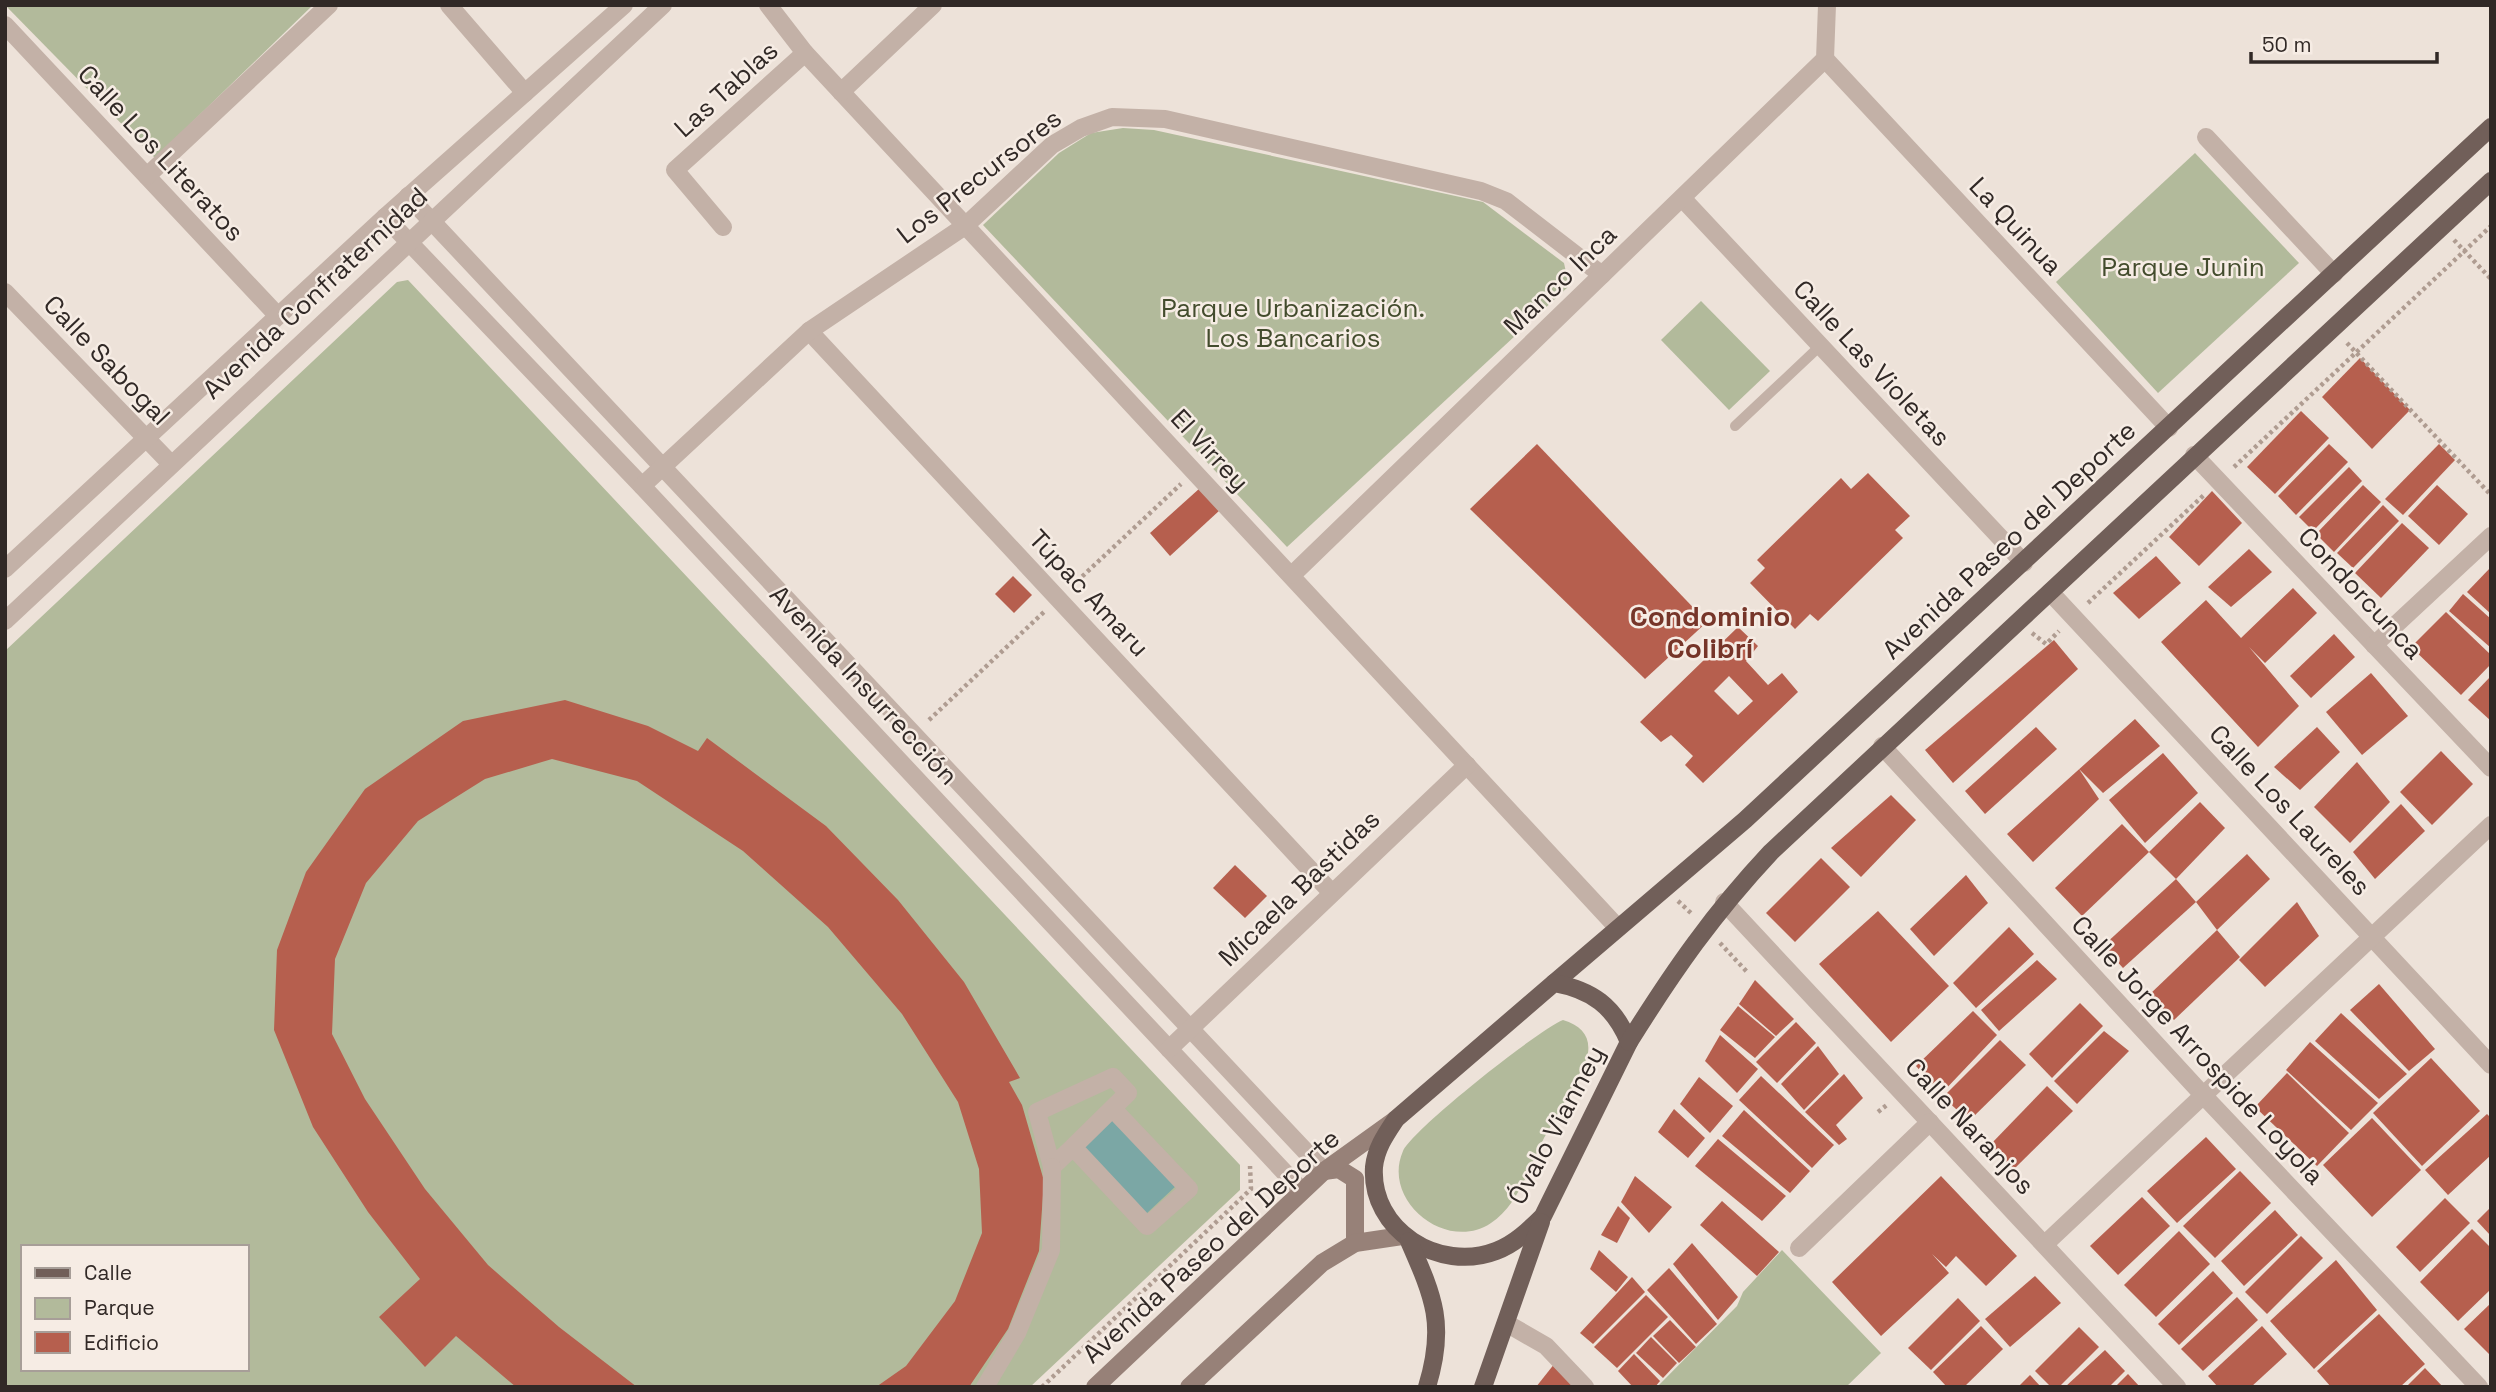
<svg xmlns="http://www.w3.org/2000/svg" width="2496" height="1392" font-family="'Space Grotesk',sans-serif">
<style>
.green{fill:#b2ba9b;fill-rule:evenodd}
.water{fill:#7ba7a5}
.building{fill:#b65f4e;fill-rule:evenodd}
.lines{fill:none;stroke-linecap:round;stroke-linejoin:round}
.path{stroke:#af9c91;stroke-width:4.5;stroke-dasharray:3.5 3.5;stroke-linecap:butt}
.lane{stroke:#c3b1a7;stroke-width:10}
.street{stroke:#c3b1a7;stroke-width:18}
.secondary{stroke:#978178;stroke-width:18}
.primary{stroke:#715f59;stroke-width:18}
.labels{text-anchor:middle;stroke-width:5;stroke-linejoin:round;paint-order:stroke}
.street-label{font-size:26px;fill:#312926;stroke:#f6ece4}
.park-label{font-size:26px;fill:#434c2d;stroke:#f6ece4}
.neighbourhood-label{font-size:28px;font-weight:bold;fill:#763529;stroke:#f6ece4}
</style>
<rect width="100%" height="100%" fill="#ede2d9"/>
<g class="green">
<polygon points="5,5 313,5 155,158"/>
<polygon points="1123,128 1154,130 1483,202 1564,263 1569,286 1287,547 983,225 1059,153 1091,133"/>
<polygon points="2195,153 2299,263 2158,393 2056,282"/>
<path d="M408,280L1240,1165V1190L1030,1387H5V651L397,282ZM23,1247H247V1369H23Z"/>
<polygon points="1701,301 1770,371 1729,410 1661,340"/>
<path d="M1563,1020C1583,1026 1592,1038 1587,1058C1574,1086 1559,1112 1544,1138C1529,1167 1519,1204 1491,1223C1447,1253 1381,1201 1403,1151C1413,1129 1538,1030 1563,1020Z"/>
<polygon points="1782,1250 1881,1353 1846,1387 1657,1387 1737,1306 1743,1292"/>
</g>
<polygon class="water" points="1116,1116 1178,1184 1145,1215 1083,1147"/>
<g class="building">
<polygon points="2360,358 2410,410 2372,449 2322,397"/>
<polygon points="2301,411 2329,438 2275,494 2247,467"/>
<polygon points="1537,444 1707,622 1645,679 1470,509"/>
<polygon points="2329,444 2348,462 2296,515 2278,496"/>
<polygon points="2439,444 2455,460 2403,515 2385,499"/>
<polygon points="2349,467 2362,481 2313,531 2299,517"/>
<polygon points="1868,473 1910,516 1895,530 1903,538 1818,621 1810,614 1795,629 1750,583 1765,568 1757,560 1841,478 1851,489"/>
<polygon points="2363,485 2381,502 2334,552 2316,534"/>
<polygon points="2437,485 2468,514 2439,545 2408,516"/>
<polygon points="1200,488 1220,510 1170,556 1150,533"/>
<polygon points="2212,491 2242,523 2199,566 2169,537"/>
<polygon points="2383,505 2399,521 2353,568 2337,553"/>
<polygon points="2402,523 2429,548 2381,598 2355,573"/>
<polygon points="2249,549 2272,572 2231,607 2208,587"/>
<polygon points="2156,556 2181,583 2139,619 2113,593"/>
<polygon points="2491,567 2491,614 2467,592"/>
<polygon points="1013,576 1032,595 1014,613 995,594"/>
<polygon points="2293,588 2317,613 2265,663 2249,647 2299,706 2258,747 2161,642 2206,600 2241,638"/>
<polygon points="2463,594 2491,619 2491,648 2449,611"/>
<polygon points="2446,612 2491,655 2491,664 2461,695 2411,647"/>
<path d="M1738,627L1758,646L1746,661L1768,685L1782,673L1798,692L1703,783L1685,765L1693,756L1671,735L1661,742L1640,722ZM1729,676L1753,701L1738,715L1714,691Z"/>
<polygon points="2334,634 2355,657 2311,698 2290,676"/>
<polygon points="2054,640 2078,669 1953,783 1925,750"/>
<polygon points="2371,673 2408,716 2362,755 2326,712"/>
<polygon points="2491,676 2491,721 2468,700"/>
<polygon points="565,700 648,726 698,751 707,738 826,826 898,900 964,982 1020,1078 1009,1082 1022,1105 1044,1181 1039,1251 1008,1329 969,1387 876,1387 906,1366 955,1301 982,1233 979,1169 958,1102 902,1014 828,927 743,851 637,781 552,759 485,779 418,821 366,883 335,959 332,1034 365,1099 425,1189 488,1265 559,1327 637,1387 516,1387 456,1336 425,1367 379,1317 420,1279 368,1212 313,1127 274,1030 277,950 306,872 365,789 463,721"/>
<polygon points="2135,719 2160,746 2103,793 2079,769 2099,799 2033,862 2007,834"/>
<polygon points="2036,727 2057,749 1985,814 1965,791"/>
<polygon points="2317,727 2340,752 2300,790 2274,767"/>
<polygon points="2441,751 2473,784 2432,825 2400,792"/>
<polygon points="2163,753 2198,793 2145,843 2109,800"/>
<polygon points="2357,762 2390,802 2350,843 2314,807"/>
<polygon points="1891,795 1916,820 1861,877 1831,848"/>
<polygon points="2200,802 2225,828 2176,879 2149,852"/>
<polygon points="2401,804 2425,831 2375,879 2353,852"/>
<polygon points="2122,824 2149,852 2082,916 2055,888"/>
<polygon points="2247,854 2270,879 2217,930 2196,902"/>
<polygon points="1821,858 1850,887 1795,942 1766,913"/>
<polygon points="1235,865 1267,896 1245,918 1213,888"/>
<polygon points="1966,875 1988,903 1934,956 1910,929"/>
<polygon points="2176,879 2196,902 2123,968 2103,946"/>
<polygon points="2297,902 2319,936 2265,987 2239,960"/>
<polygon points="1878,911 1949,986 1891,1042 1819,964"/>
<polygon points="2009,927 2034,954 1976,1008 1953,983"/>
<polygon points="2217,930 2240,957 2174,1020 2149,995"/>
<polygon points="2037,960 2057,979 1999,1031 1981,1010"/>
<polygon points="1755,980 1794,1019 1776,1036 1739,1004"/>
<polygon points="2379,984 2435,1049 2409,1071 2350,1010"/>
<polygon points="2080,1003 2103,1026 2052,1078 2029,1054"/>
<polygon points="1738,1006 1775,1037 1755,1058 1720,1030"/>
<polygon points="1973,1011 1997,1035 1941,1094 1916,1066"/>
<polygon points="2341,1013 2407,1074 2379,1099 2315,1041"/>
<polygon points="1796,1022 1816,1043 1777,1083 1756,1062"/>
<polygon points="2104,1031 2129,1051 2077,1104 2054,1081"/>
<polygon points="1720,1035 1758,1069 1737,1093 1705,1061"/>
<polygon points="2000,1040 2026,1065 1969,1121 1943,1097"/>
<polygon points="2310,1042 2378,1103 2351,1130 2286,1070"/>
<polygon points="1818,1046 1839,1074 1804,1110 1781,1084"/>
<polygon points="2431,1058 2480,1111 2422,1166 2373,1113"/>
<polygon points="2287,1073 2349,1133 2317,1166 2255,1107"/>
<polygon points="1844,1074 1863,1098 1836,1125 1847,1139 1839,1145 1805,1112"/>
<polygon points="1761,1076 1834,1145 1812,1168 1739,1100"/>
<polygon points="1699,1077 1733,1106 1710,1133 1680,1104"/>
<polygon points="2047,1086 2073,1111 2013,1170 1990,1145"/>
<polygon points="1674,1109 1705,1138 1688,1158 1658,1132"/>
<polygon points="1744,1110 1810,1171 1790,1193 1722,1136"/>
<polygon points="2487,1114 2491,1118 2491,1155 2448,1195 2425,1170"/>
<polygon points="2372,1118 2421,1170 2372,1217 2323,1165"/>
<polygon points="2206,1137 2236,1169 2177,1223 2147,1191"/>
<polygon points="1718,1139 1786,1196 1762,1221 1695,1166"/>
<polygon points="2240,1171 2271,1203 2215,1258 2183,1226"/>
<polygon points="1635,1176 1672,1207 1649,1233 1621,1202"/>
<polygon points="1941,1176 2017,1256 1986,1286 1956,1256 1946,1267 1932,1254 1949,1273 1881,1336 1832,1282"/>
<polygon points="2142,1197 2170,1226 2118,1275 2090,1246"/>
<polygon points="2445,1198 2470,1223 2420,1272 2396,1247"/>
<polygon points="1722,1201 1779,1252 1757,1276 1700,1225"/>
<polygon points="1618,1206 1630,1218 1617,1243 1601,1235"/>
<polygon points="2491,1207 2491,1236 2477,1221"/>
<polygon points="2275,1210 2298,1235 2244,1286 2221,1261"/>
<polygon points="2472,1229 2491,1248 2491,1289 2458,1321 2420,1282"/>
<polygon points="2179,1231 2210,1264 2156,1317 2124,1285"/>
<polygon points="2301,1236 2323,1258 2267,1314 2245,1292"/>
<polygon points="1692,1243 1738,1297 1718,1320 1673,1264"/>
<polygon points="1599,1250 1628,1277 1616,1292 1590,1269"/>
<polygon points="2336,1260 2377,1310 2314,1369 2270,1321"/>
<polygon points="1669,1268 1717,1324 1696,1344 1647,1290"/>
<polygon points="2213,1271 2233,1293 2179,1345 2158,1324"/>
<polygon points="2035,1276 2061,1303 2010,1347 1985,1319"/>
<polygon points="1632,1277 1645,1292 1593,1344 1580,1333"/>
<polygon points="1646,1295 1668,1317 1617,1368 1594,1347"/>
<polygon points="2237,1297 2258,1320 2203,1371 2181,1349"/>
<polygon points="1958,1298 1980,1321 1931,1370 1908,1348"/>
<polygon points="2491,1303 2491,1356 2464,1329"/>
<polygon points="2379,1314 2425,1364 2400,1387 2331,1387 2317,1371"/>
<polygon points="1670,1320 1696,1347 1679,1363 1653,1336"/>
<polygon points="1981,1326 2003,1349 1964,1387 1947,1387 1933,1372"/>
<polygon points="2262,1326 2287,1354 2251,1387 2218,1387 2208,1376"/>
<polygon points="2079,1327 2099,1347 2059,1387 2051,1387 2035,1371"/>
<polygon points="1651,1337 1677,1363 1663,1378 1636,1353"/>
<polygon points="2105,1350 2125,1371 2109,1387 2065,1387"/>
<polygon points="1634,1354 1660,1381 1655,1387 1633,1387 1618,1371"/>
<polygon points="1555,1363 1578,1387 1536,1387"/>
<polygon points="2425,1368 2443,1387 2406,1387"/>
<polygon points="2128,1374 2140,1387 2115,1387"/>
<polygon points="2030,1375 2041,1387 2018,1387"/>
</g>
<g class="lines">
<g class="path">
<polyline points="2454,240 2491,279"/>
<polyline points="2347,343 2491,495"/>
<polyline points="2234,467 2491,226"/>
<polyline points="1072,586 1181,484"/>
<polyline points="2088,603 2205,494"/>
<polyline points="2032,633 2046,644 2059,631"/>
<polyline points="929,720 1045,611"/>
<polyline points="1678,901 1692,914"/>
<polyline points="1720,943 1748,973"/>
<polyline points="1878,1112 1888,1104"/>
<polyline points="1042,1387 1251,1189 1250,1166"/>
</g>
<polyline class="lane" points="1735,426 1820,346"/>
<g class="street">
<polyline points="449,5 525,93"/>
<polyline points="768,5 805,53 1618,928"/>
<polyline points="5,25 278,316"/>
<polyline points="1825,59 2169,428"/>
<polyline points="841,92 933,5"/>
<polyline points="2206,137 2334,274"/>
<polyline points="147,176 329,5"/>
<polyline points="408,196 1324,1171"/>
<polyline points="1682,198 2024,563"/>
<polyline points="385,217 642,486 1302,1191"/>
<polyline points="723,227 675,170 805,53"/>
<polyline points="5,292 171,464"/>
<polyline points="809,331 1331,892"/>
<polyline points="2194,455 2491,768"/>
<polyline points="642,486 809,331 965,226 1052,145 1081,128 1112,117 1165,119 1481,191 1506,201 1602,275"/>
<polyline points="5,569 385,217 624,5"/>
<polyline points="1292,575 1825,59 1827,5"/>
<polyline points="2050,592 2491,1065"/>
<polyline points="5,621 663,5"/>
<polyline points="2374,645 2491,536"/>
<polyline points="1882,746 2203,1095 2479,1387"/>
<polyline points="1724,902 2177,1387"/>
<polyline points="1169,1049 1467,765"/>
<polyline points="1073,1147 1052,1167 1037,1112 1113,1077 1128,1093 1073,1147 1147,1226 1189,1189 1113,1109"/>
<polyline points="2045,1244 2491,825"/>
<polyline points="1799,1248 1930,1122"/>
<polyline points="1506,1323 1546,1346 1585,1387"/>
<polyline points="985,1387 1017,1333 1051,1250 1052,1167"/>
</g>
<g class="secondary">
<polyline points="1324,1171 1339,1169 1355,1179 1355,1243"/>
<polyline points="1095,1387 1324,1171 1395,1120"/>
<polyline points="1189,1387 1322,1263 1355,1243 1402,1236"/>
</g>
<g class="primary">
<polyline points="1554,983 1745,820 2491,127"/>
<path d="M1554,983C1592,990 1614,1006 1629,1042L1543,1216C1529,1230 1515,1244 1496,1251C1439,1273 1370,1230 1374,1167C1376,1148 1386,1134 1396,1119Z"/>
<path d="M1629,1042C1674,970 1713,914 1771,852L2491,181"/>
<path d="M1409,1241C1434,1298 1446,1325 1427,1387"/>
<polyline points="1483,1387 1541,1222"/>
</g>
</g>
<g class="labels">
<g class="street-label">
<text transform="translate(726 89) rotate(-42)" y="9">Las Tablas</text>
<text transform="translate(161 153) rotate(47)" y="9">Calle Los Literatos</text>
<text transform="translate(979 176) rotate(-38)" y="9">Los Precursores</text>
<text transform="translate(2016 226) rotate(47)" y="9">La Quinua</text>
<text transform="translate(1560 280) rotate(-44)" y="9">Manco Inca</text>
<text transform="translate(315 293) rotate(-43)" y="9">Avenida Confraternidad</text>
<text transform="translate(107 360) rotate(46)" y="9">Calle Sabogal</text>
<text transform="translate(1872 363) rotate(47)" y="9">Calle Las Violetas</text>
<text transform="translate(1210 450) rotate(47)" y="9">El Virrey</text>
<text transform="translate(2009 540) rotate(-43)" y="9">Avenida Paseo del Deporte</text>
<text transform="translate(1089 593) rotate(47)" y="9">Túpac Amaru</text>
<text transform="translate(2361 593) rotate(47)" y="9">Condorcunca</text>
<text transform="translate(864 685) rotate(47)" y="9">Avenida Insurrección</text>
<text transform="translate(2290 810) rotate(47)" y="9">Calle Los Laureles</text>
<text transform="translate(1299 888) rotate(-44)" y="9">Micaela Bastidas</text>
<text transform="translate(2198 1050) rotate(47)" y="9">Calle Jorge Arrospide Loyola</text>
<text transform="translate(1556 1125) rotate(-62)" y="9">Óvalo Vianney</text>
<text transform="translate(1970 1126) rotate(47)" y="9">Calle Naranjos</text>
<text transform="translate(1211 1246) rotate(-42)" y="9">Avenida Paseo del Deporte</text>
</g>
<g class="park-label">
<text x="2183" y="276">Parque Junin</text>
<text x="1293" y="317">Parque Urbanización.<tspan x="1293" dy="30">Los Bancarios</tspan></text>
</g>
<g class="neighbourhood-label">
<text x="1710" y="626">Condominio<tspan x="1710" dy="32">Colibrí</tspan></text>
</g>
</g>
<rect width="2496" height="1392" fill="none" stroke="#312926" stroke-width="14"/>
<rect x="21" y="1245" width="228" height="126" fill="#f6ece4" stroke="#a79e98" stroke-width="2"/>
<rect x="35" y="1268" width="35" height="10" fill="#715f59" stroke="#a79e98" stroke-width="2"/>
<text x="84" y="1280" font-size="21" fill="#312926">Calle</text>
<rect x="35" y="1298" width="35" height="21" fill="#b2ba9b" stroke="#a79e98" stroke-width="2"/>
<text x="84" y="1315" font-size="21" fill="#312926">Parque</text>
<rect x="35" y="1332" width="35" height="21" fill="#b65f4e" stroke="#a79e98" stroke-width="2"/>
<text x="84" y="1350" font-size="21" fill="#312926">Edificio</text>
<path d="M2251 52v10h186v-10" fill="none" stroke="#312926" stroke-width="3.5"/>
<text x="2262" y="52" font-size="21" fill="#312926" stroke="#f6ece4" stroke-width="5" paint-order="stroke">50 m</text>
</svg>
